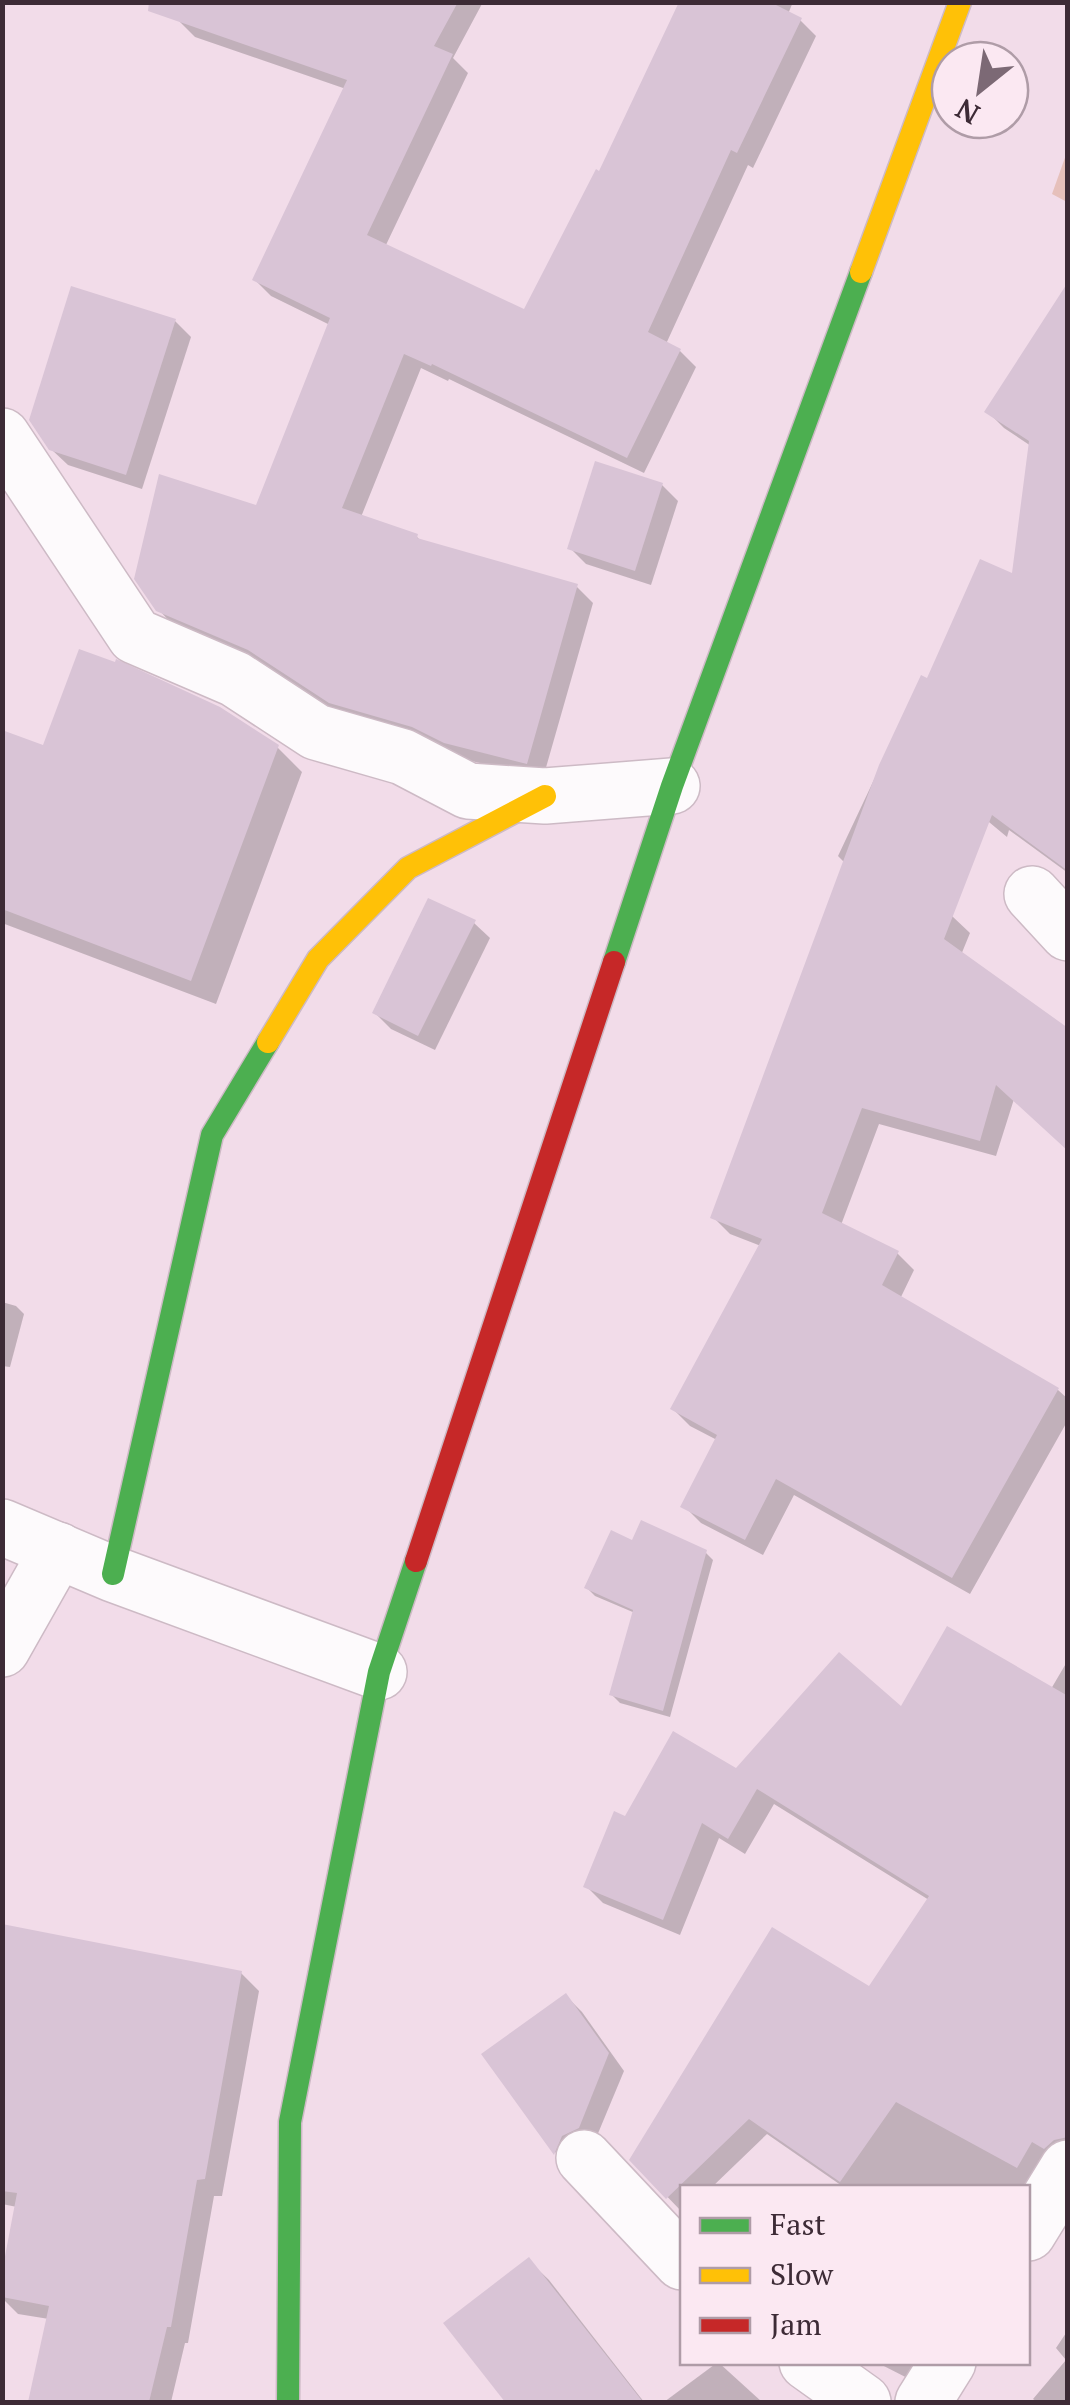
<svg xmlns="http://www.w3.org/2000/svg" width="1070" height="2405" font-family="'PT Serif',serif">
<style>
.cemetery{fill:url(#cemetery-stones)}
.shadow{fill:#0003}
.building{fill:#d9c4d6}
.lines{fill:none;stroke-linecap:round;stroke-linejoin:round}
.street-casing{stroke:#cdbac5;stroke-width:58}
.fast-casing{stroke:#cdbac5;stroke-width:25}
.slow-casing{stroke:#cdbac5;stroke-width:25}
.jam-casing{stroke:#cdbac5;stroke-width:25}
.street{stroke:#fdfafc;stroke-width:55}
.fast{stroke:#4caf50;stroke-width:22}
.slow{stroke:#ffc107;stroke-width:22}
.jam{stroke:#c62828;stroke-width:22}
</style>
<defs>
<pattern id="cemetery-stones" width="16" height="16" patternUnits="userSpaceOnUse" patternTransform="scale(2.5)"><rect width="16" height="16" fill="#e6c0bb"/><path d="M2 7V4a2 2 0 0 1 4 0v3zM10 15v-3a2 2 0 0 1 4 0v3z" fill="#c6a5a1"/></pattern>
</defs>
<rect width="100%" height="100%" fill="#f2dce9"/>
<polygon class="cemetery" points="1067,152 1067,202 1052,194"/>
<g class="shadow">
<polygon points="184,2 483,2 453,58 468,73 385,247 525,313 600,174 682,2 793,2 788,14 800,20 816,36 753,168 748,165 666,344 680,351 696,367 644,473 449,379 448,381 421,368 361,517 417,537 422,542 577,587 593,603 543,778 463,759 348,719 267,666 175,627 158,609 257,508 330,325 271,296 255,280 346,89 195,37 178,20"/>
<polygon points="175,321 191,337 142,489 68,465 51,449"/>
<polygon points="1068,358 1068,873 1009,830 1007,837 948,788 952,916 970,933 961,955 1014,1099 996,1156 879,1124 841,1225 897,1253 914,1270 900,1299 1058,1390 1068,1399 1068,1420 970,1594 794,1495 763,1555 701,1523 684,1506 717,1440 690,1426 673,1409 761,1246 730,1234 713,1217 845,863 838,856 922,678 928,681 1014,576 1031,446 1004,428 987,411"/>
<polygon points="662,485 678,501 651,585 586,564 570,548"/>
<polygon points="2,732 45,748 277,747 302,772 216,1004 2,923"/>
<polygon points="474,923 490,938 435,1050 391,1029 375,1013"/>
<polygon points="2,1302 16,1306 24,1314 10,1367 2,1366"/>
<polygon points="633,1543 705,1552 713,1560 670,1717 620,1703 612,1695 635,1613 595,1596 587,1588"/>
<polygon points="1068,1660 1068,2159 1028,2188 845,2188 767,2134 711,2188 682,2188 682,2212 632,2160 870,1989 929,1900 774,1804 745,1854 719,1838 680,1935 603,1903 586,1886 626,1819 737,1771 901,1710 1051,1689"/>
<polygon points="2,1927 241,1973 259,1991 222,2196 214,2196 188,2343 185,2343 171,2402 30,2402 49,2319 18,2314 2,2298 17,2207 2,2204"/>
<polygon points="566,1996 582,2012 624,2071 594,2143 570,2168 556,2153 485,2055"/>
<polygon points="529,2261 549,2280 644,2402 508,2402 447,2324"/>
<polygon points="1068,2330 1068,2402 1037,2402 1033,2399 1066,2360 1056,2348"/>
<polygon points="718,2362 762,2402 664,2402"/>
<polygon points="876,2362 937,2362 923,2386"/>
</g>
<g class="building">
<polygon points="149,2 458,2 434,46 453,54 367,235 524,309 596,169 599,171 679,2 770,2 802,18 737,153 731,150 648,332 681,349 627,458 432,364 431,366 404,354 342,508 418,534 417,538 578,584 527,764 444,743 412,727 329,703 248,650 156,611 134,579 159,474 256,505 330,318 252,280 347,80 148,11"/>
<polygon points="1068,282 1068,871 992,815 944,939 1068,1028 1068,1151 996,1085 980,1141 862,1108 822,1213 899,1251 882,1285 1059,1388 952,1578 776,1479 745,1540 680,1507 717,1435 670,1409 762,1239 710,1218 879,765 921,675 927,678 980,559 1012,573 1029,441 984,412"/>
<polygon points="71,286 176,319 126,475 49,450 29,420"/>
<polygon points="595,461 663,483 635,571 567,549"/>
<polygon points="79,649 115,662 116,659 220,707 279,745 191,981 2,909 2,730 43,745"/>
<polygon points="428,898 476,920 418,1036 372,1013"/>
<polygon points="641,1520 707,1550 663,1711 609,1695 633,1610 584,1588 611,1530 632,1540"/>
<polygon points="947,1626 1068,1696 1068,2137 1054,2140 1044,2149 1032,2142 1017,2168 896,2102 840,2182 749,2119 666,2199 629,2160 772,1927 869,1986 929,1896 757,1789 728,1839 702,1823 663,1920 583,1887 614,1811 625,1816 673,1731 736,1768 839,1652 901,1706"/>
<polygon points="2,1924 242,1971 205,2179 197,2180 171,2327 167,2327 149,2402 28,2402 49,2306 2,2297 2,2272 17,2193 2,2191"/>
<polygon points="566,1993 609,2053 579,2128 562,2136 554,2155 481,2054"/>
<polygon points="529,2257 643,2402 505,2402 443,2323"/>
</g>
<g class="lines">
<defs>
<g id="street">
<polyline points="2,436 135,636 235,679 316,732 403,757 468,791 545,796 672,786"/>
<polyline points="1032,894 1068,933"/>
<polyline points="2,1527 113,1574 379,1672"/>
<polyline points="2,1649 58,1550"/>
<polyline points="584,2158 682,2262"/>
<polyline points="1028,2233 1068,2168"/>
<polyline points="807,2362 863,2402"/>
<polyline points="923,2402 948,2362"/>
</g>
<g id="fast">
<polyline points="614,962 672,786 861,272"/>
<polyline points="113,1574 212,1135 268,1042"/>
<polyline points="288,2402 290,2122 379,1672 416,1561"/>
</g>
<g id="slow">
<polyline points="861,272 960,2"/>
<polyline points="268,1042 318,959 408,868 545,796"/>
</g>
<polyline id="jam" points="416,1561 614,962"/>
</defs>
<use href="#street" class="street-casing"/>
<use href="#fast" class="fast-casing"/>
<use href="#slow" class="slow-casing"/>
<use href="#jam" class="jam-casing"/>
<use href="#street" class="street"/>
<use href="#fast" class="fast"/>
<use href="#slow" class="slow"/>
<use href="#jam" class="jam"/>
</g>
<rect width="1070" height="2405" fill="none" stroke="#3d2b36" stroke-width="10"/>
<rect x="680" y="2185" width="350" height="180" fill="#fbe8f2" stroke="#af9ca7" stroke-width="2.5"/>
<rect x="700" y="2218" width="50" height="15" fill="#4caf50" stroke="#af9ca7" stroke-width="2.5"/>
<text x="770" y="2235" font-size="30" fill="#3d2b36">Fast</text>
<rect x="700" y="2268" width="50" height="15" fill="#ffc107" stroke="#af9ca7" stroke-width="2.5"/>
<text x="770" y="2285" font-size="30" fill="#3d2b36">Slow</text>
<rect x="700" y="2318" width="50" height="15" fill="#c62828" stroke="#af9ca7" stroke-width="2.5"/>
<text x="770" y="2335" font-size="30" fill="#3d2b36">Jam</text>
<g transform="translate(980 90) rotate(210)"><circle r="48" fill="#fbe8f2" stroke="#af9ca7" stroke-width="2.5"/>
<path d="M0-8L18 38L0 25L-18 38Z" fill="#7c6975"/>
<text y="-15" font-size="28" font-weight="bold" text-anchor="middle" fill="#3d2b36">N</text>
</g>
</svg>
